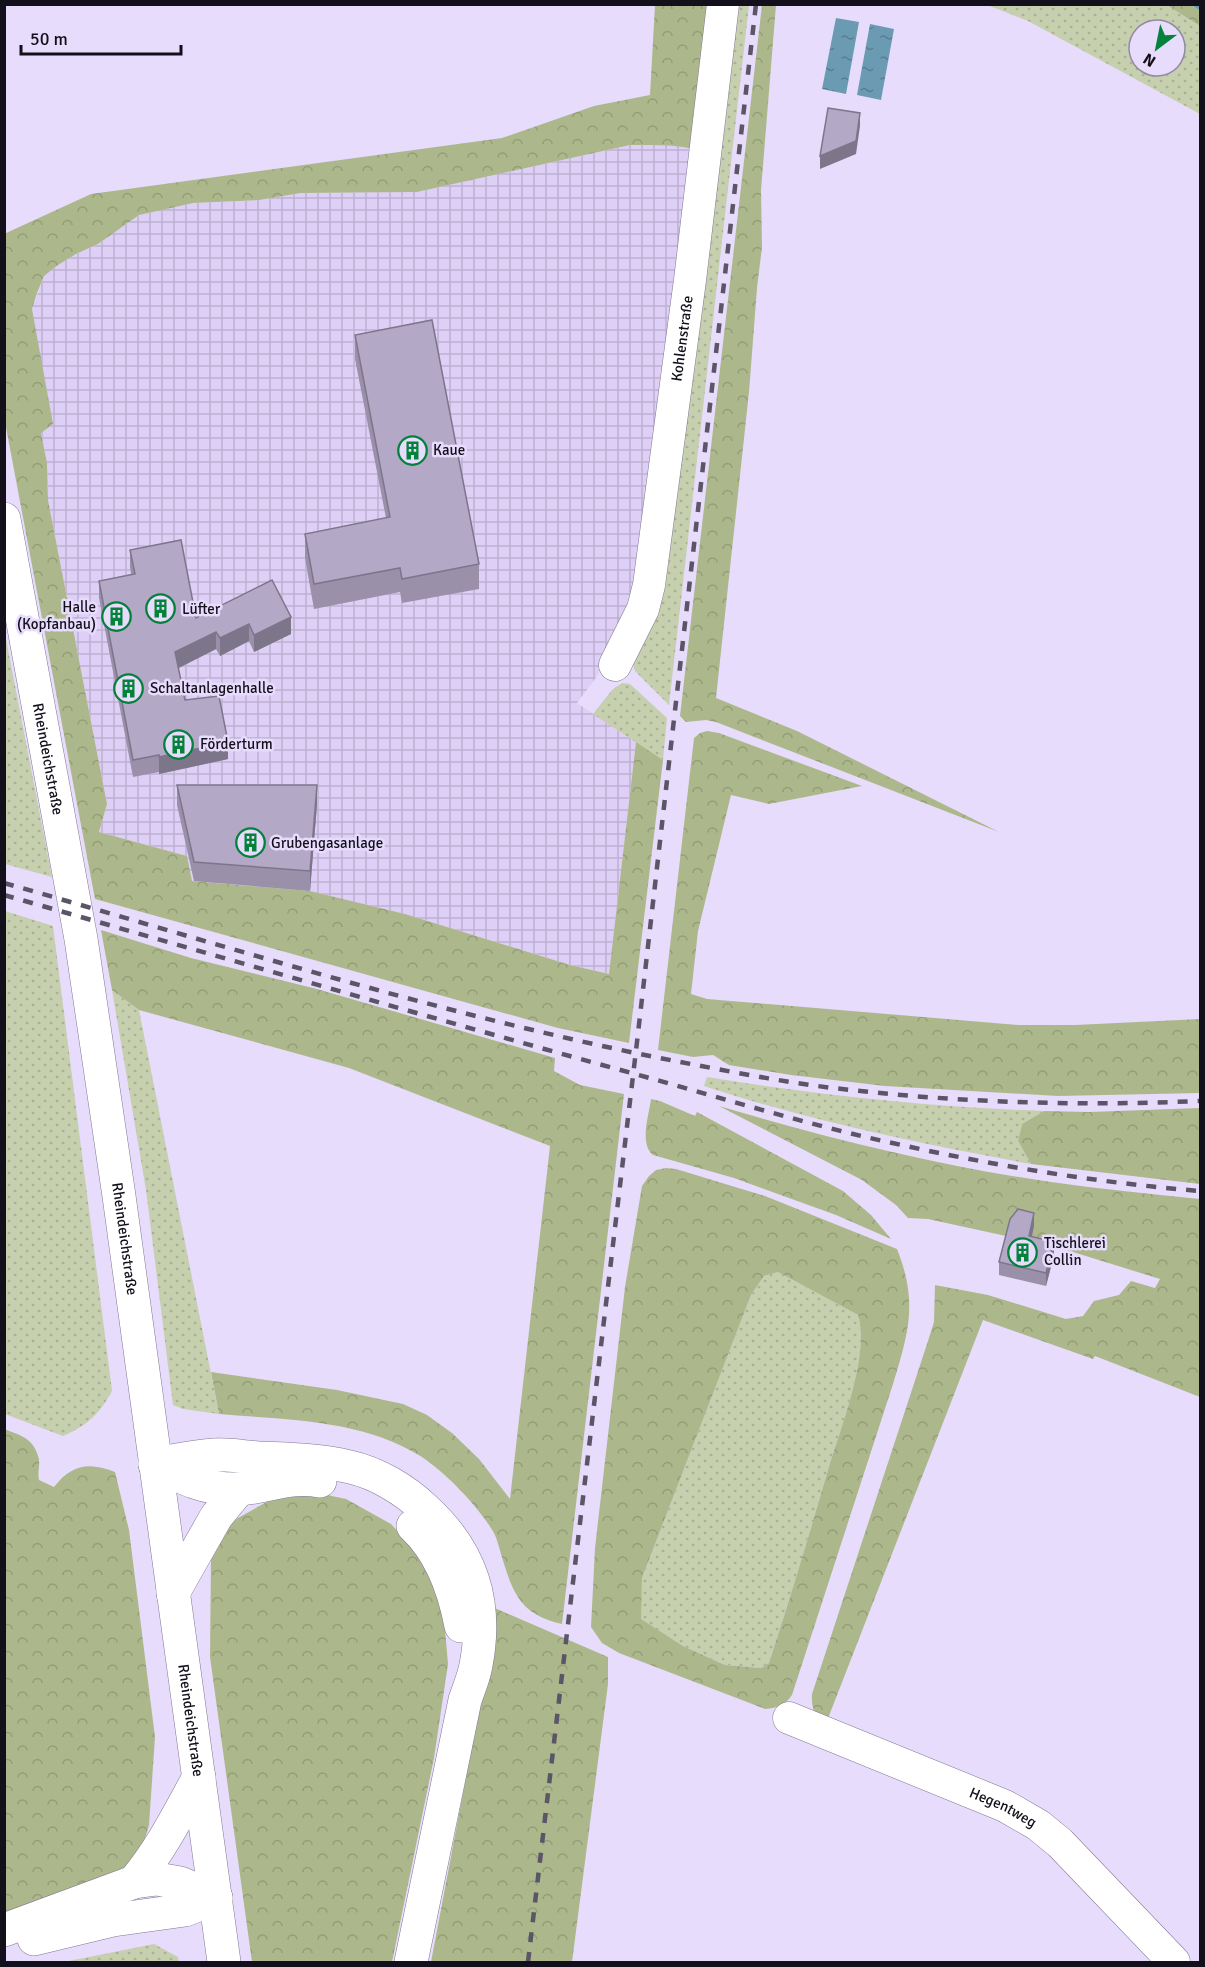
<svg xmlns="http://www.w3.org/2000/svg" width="1205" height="1967" font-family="Signika,sans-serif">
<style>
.industrial{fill:url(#industrial-grid)}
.grass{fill:url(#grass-dots);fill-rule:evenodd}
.forest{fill:url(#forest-crowns);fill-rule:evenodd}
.water{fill:url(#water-ripples)}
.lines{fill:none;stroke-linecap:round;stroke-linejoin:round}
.stream{stroke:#6b9bb2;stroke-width:7}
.minor-casing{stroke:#817793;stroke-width:33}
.major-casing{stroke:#817793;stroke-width:34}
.highway-casing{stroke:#817793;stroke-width:34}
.minor{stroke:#fff;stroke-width:32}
.major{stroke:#fff;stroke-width:33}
.highway{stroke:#fff;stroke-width:33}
.rail{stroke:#5b5567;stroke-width:4.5;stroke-dasharray:10 10;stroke-linecap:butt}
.wall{fill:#9a90aa}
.shaded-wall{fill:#7d768b}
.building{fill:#b3a8c6;stroke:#7d768b;stroke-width:1.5}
.labels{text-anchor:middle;stroke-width:5;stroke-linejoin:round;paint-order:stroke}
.street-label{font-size:15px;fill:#14101b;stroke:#e7dcfc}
.poi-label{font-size:15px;fill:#14101b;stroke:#e7dcfc;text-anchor:start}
</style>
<defs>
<pattern id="industrial-grid" width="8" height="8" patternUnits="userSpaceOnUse" patternTransform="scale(1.5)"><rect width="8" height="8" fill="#ddcff6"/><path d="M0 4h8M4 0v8" fill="none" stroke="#bdb1d2"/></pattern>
<pattern id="grass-dots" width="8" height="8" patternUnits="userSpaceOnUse" patternTransform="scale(1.5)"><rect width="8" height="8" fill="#c6cfae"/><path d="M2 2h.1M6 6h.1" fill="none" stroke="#a9b195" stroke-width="1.8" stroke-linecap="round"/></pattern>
<pattern id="forest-crowns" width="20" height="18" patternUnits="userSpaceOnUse" patternTransform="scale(1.5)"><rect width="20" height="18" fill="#acb88b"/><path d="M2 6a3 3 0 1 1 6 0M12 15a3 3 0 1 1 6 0" fill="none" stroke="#939d77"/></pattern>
<pattern id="water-ripples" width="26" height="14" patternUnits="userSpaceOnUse" patternTransform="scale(1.5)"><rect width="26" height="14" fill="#6b9bb2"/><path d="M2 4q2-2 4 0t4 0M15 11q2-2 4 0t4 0" fill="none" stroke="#577d90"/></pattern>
</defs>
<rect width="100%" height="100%" fill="#e7dcfc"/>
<polygon class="industrial" points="630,145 659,145 683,146 697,150 639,592 615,646 595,679 577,703 636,742 609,974 570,965 405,914 310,891 192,881 187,856 99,832 107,804 48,500 47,463 41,433 32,309 44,276 58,265 76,254 98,244 139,215 158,210 193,203 259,200 301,193 417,192"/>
<g class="grass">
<polygon points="730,5 749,5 669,705 635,671 631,657"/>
<path d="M987,5H1166L1200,26V114L1028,21ZM1139,30H1175V66H1139Z"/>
<polygon points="5,634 52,877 5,864"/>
<polygon points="622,683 630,684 667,718 663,760 593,714 612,690"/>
<path d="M5,911L53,926L112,1391C100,1413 87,1426 63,1436L5,1414Z"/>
<polygon points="112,990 139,1010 219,1414 183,1409 173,1405 146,1190"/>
<path d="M707,1077C818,1095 931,1107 1044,1111L1022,1124L1018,1141L1031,1164C921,1144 810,1121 704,1086Z"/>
<path d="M778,1272L858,1315C870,1356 840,1429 828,1470C809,1535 790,1599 769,1663L761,1668L725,1665L683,1646L640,1619L642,1578L751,1295L764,1276Z"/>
<polygon points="154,1944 178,1957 179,1962 64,1962"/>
</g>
<g class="forest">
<path d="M655,5H713L697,150C675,144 653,145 630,145L417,192L301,193L259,200L193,203L139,215L98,244L76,254L58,265L44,276L37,293L32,309L53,424L41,433L47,463L48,500L107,804L99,832L187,856L192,881L310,891L405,914L570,965L609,974L636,742L663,760L629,1043L558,1028L95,899L5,422L4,234L91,194L502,138L594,106L650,95Z"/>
<polygon points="762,5 776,5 761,190 762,247 757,288 749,392 716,698 797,731 999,832 716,722 706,720 686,722 680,716"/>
<polygon points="1166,5 1200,5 1200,26 1168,6"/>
<polygon points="707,731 719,733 862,786 769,804 731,795 698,931 691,994 707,999 1019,1025 1075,1025 1200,1019 1200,1093 1058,1096 885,1086 791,1075 729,1065 713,1055 693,1057 658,1050 694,738 700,733"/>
<path d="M101,930L191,958L317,989L555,1058L554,1071L580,1085L624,1094L562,1624C519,1614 513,1593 501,1554C499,1547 497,1539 494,1533C479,1507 446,1473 422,1457C362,1419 287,1420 219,1414L211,1372L337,1390L403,1404L427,1415L452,1433L479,1459L510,1499L550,1146L349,1068L139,1010L112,990Z"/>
<path d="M651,1099L660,1101L695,1116L697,1112L843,1191L871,1215L891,1239L836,1215L734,1178L653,1155C639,1144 649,1115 651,1099Z"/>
<path d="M719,1106C827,1138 939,1166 1051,1182C1101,1189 1151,1194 1200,1199V1397L1095,1356L1093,1359L983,1320L825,1726C815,1716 811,1708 812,1694L927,1344L934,1322L935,1285L988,1295L1066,1319L1083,1316L1094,1301L1119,1295L1131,1281L1155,1288L1160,1279L1031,1239L1034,1226L1010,1219L1006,1236L928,1219L908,1218L896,1205L862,1180Z"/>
<polygon points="1200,1108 1200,1184 1031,1164 1018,1141 1022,1124 1044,1111 1089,1112"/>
<path d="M666,1168L676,1169L765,1196L897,1249C918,1302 909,1331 893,1384L792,1695C785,1705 778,1708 765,1709L619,1653L602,1643L591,1627L595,1548L625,1287L642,1186L649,1176L656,1170ZM778,1272L858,1315C870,1356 840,1429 828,1470C809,1535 790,1599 769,1663L761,1668L725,1665L683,1646L641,1619L642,1578L751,1295L764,1276Z"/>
<path d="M4,1429C20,1435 33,1438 38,1456C41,1463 37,1472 39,1480L54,1487C72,1464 89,1462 115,1472L129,1530L155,1737L149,1825L138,1862L4,1921Z"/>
<polygon points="308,1491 346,1499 391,1524 423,1559 444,1618 448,1664 434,1758 392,1962 252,1962 210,1657 211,1555 221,1532 238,1518 283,1493"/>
<polygon points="490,1606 608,1657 608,1684 572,1962 431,1962 493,1635"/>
</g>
<g class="water">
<polygon points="836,18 859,22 846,94 822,89"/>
<polygon points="870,24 894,29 881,100 857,95"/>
</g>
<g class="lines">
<polyline class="stream" points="1197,4 1200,6"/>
<defs>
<g id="minor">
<path id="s1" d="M615,665L643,609L649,585L690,280L723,4"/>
<path id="s2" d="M789,1718L1005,1806L1038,1825L1060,1843L1174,1962"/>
</g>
<g id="major">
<path id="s3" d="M4,519L81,939L119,1196L224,1962"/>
</g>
<g id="highway">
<path d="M155,1464C174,1461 194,1456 214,1455C229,1454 244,1457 259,1458C290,1459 320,1460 350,1467C377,1473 405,1490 425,1509C472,1552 488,1602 476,1665C474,1677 469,1688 465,1700L411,1962"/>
<path d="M155,1464C182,1478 206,1490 238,1489C266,1488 291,1475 320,1481"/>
<path d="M413,1526C441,1552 454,1589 461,1626"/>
<polyline points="173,1593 216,1517 239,1489"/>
<path d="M134,1882C161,1850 179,1813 199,1777"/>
<polyline points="4,1930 134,1882 157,1879 180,1883 216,1898"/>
<polyline points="34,1939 113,1920 185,1910 216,1898"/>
</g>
</defs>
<use href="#minor" class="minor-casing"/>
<use href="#major" class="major-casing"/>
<use href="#highway" class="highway-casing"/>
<use href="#minor" class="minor"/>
<use href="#major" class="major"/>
<use href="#highway" class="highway"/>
<g class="rail">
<path d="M4,883C227,946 448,1017 675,1061C733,1072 792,1084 851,1090C967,1103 1084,1106 1200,1101"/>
<path d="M4,895C207,953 410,1012 613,1068C699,1091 784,1118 870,1138C979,1163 1089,1182 1200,1191"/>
<polyline points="528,1962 637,1042 756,4"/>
</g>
</g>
<g class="wall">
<polygon points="355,335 479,564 479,589 402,603 400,592 314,609 305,558 305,534 386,518 355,359"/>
<polygon points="130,550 196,618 272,580 291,634 254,652 249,641 220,656 216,649 178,668 185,700 228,759 159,774 159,772 133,777 99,598 99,581 131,574 130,567"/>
<polygon points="177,785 317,804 310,891 194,881 177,805"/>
<polygon points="1034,1226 1032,1237 1054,1255 1046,1286 999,1275 999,1262"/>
</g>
<g class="shaded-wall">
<polygon points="860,113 860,126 856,154 820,169 820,156"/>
<polygon points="291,617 291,634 254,652 254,635"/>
<polygon points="249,624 249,641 220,656 220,638"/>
<polygon points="216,632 216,649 175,670 175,652"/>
<polygon points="228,742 228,759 159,774 159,757"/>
<polygon points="317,785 317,804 310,891 310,871"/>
<polygon points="1034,1213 1034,1226 1029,1249 1029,1236"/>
<polygon points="1054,1242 1054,1255 1046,1286 1046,1273"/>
</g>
<g class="building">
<polygon points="828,108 860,113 856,141 820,156"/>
<polygon points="432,320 479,564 402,579 400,568 314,584 305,534 390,517 355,335"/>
<polygon points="181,540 196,618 272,580 291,617 254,635 249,624 220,638 216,632 175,652 185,700 219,696 228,742 159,757 159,755 133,760 99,581 135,574 130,550"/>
<polygon points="177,785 317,785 310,871 194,862"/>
<polygon points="1018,1209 1034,1213 1029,1236 1054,1242 1046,1273 999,1262 1010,1219"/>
</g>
<defs>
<symbol id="building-ring" viewBox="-11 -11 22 22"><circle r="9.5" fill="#e7dcfc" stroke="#04813b" stroke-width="1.5"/><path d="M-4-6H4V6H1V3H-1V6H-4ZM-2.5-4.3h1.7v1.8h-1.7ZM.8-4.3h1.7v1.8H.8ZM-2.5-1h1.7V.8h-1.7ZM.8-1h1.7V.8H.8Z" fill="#04813b"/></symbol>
</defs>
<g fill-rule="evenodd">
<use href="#building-ring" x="396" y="434" width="33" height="33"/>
<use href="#building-ring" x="144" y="592" width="33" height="33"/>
<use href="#building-ring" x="100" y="600" width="33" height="33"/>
<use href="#building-ring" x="112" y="672" width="33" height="33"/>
<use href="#building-ring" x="162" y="728" width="33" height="33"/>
<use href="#building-ring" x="234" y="826" width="33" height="33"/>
<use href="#building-ring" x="1006" y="1236" width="33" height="33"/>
</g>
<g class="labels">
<g class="street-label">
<text dy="5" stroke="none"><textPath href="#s1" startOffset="336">Kohlenstraße</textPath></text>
<text dy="5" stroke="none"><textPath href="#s3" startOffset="244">Rheindeichstraße</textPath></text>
<text dy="5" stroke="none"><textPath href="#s3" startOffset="730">Rheindeichstraße</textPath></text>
<text dy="5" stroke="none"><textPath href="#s3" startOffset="1216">Rheindeichstraße</textPath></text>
<text dy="5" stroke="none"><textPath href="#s2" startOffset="232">Hegentweg</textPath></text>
</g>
<g class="poi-label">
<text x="433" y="455">Kaue</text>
<text x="96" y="612" text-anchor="end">Halle<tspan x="96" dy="17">(Kopfanbau)</tspan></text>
<text x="182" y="614">Lüfter</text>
<text x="150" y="693">Schaltanlagenhalle</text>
<text x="200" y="749">Förderturm</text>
<text x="271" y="848">Grubengasanlage</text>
<text x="1044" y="1248">Tischlerei<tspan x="1044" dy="17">Collin</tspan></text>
</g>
</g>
<rect width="1205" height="1967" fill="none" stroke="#14101b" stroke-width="12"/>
<g transform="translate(1157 48) rotate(212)"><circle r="28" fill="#e7dcfc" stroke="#938aa2" stroke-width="1.5"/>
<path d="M0-4.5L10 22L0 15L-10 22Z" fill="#04813b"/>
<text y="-9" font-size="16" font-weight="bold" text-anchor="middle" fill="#14101b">N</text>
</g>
<path d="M21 45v9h160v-9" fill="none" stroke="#14101b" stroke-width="3"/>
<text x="30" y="45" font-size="18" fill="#14101b" stroke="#e7dcfc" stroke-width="4.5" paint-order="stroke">50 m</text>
</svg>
